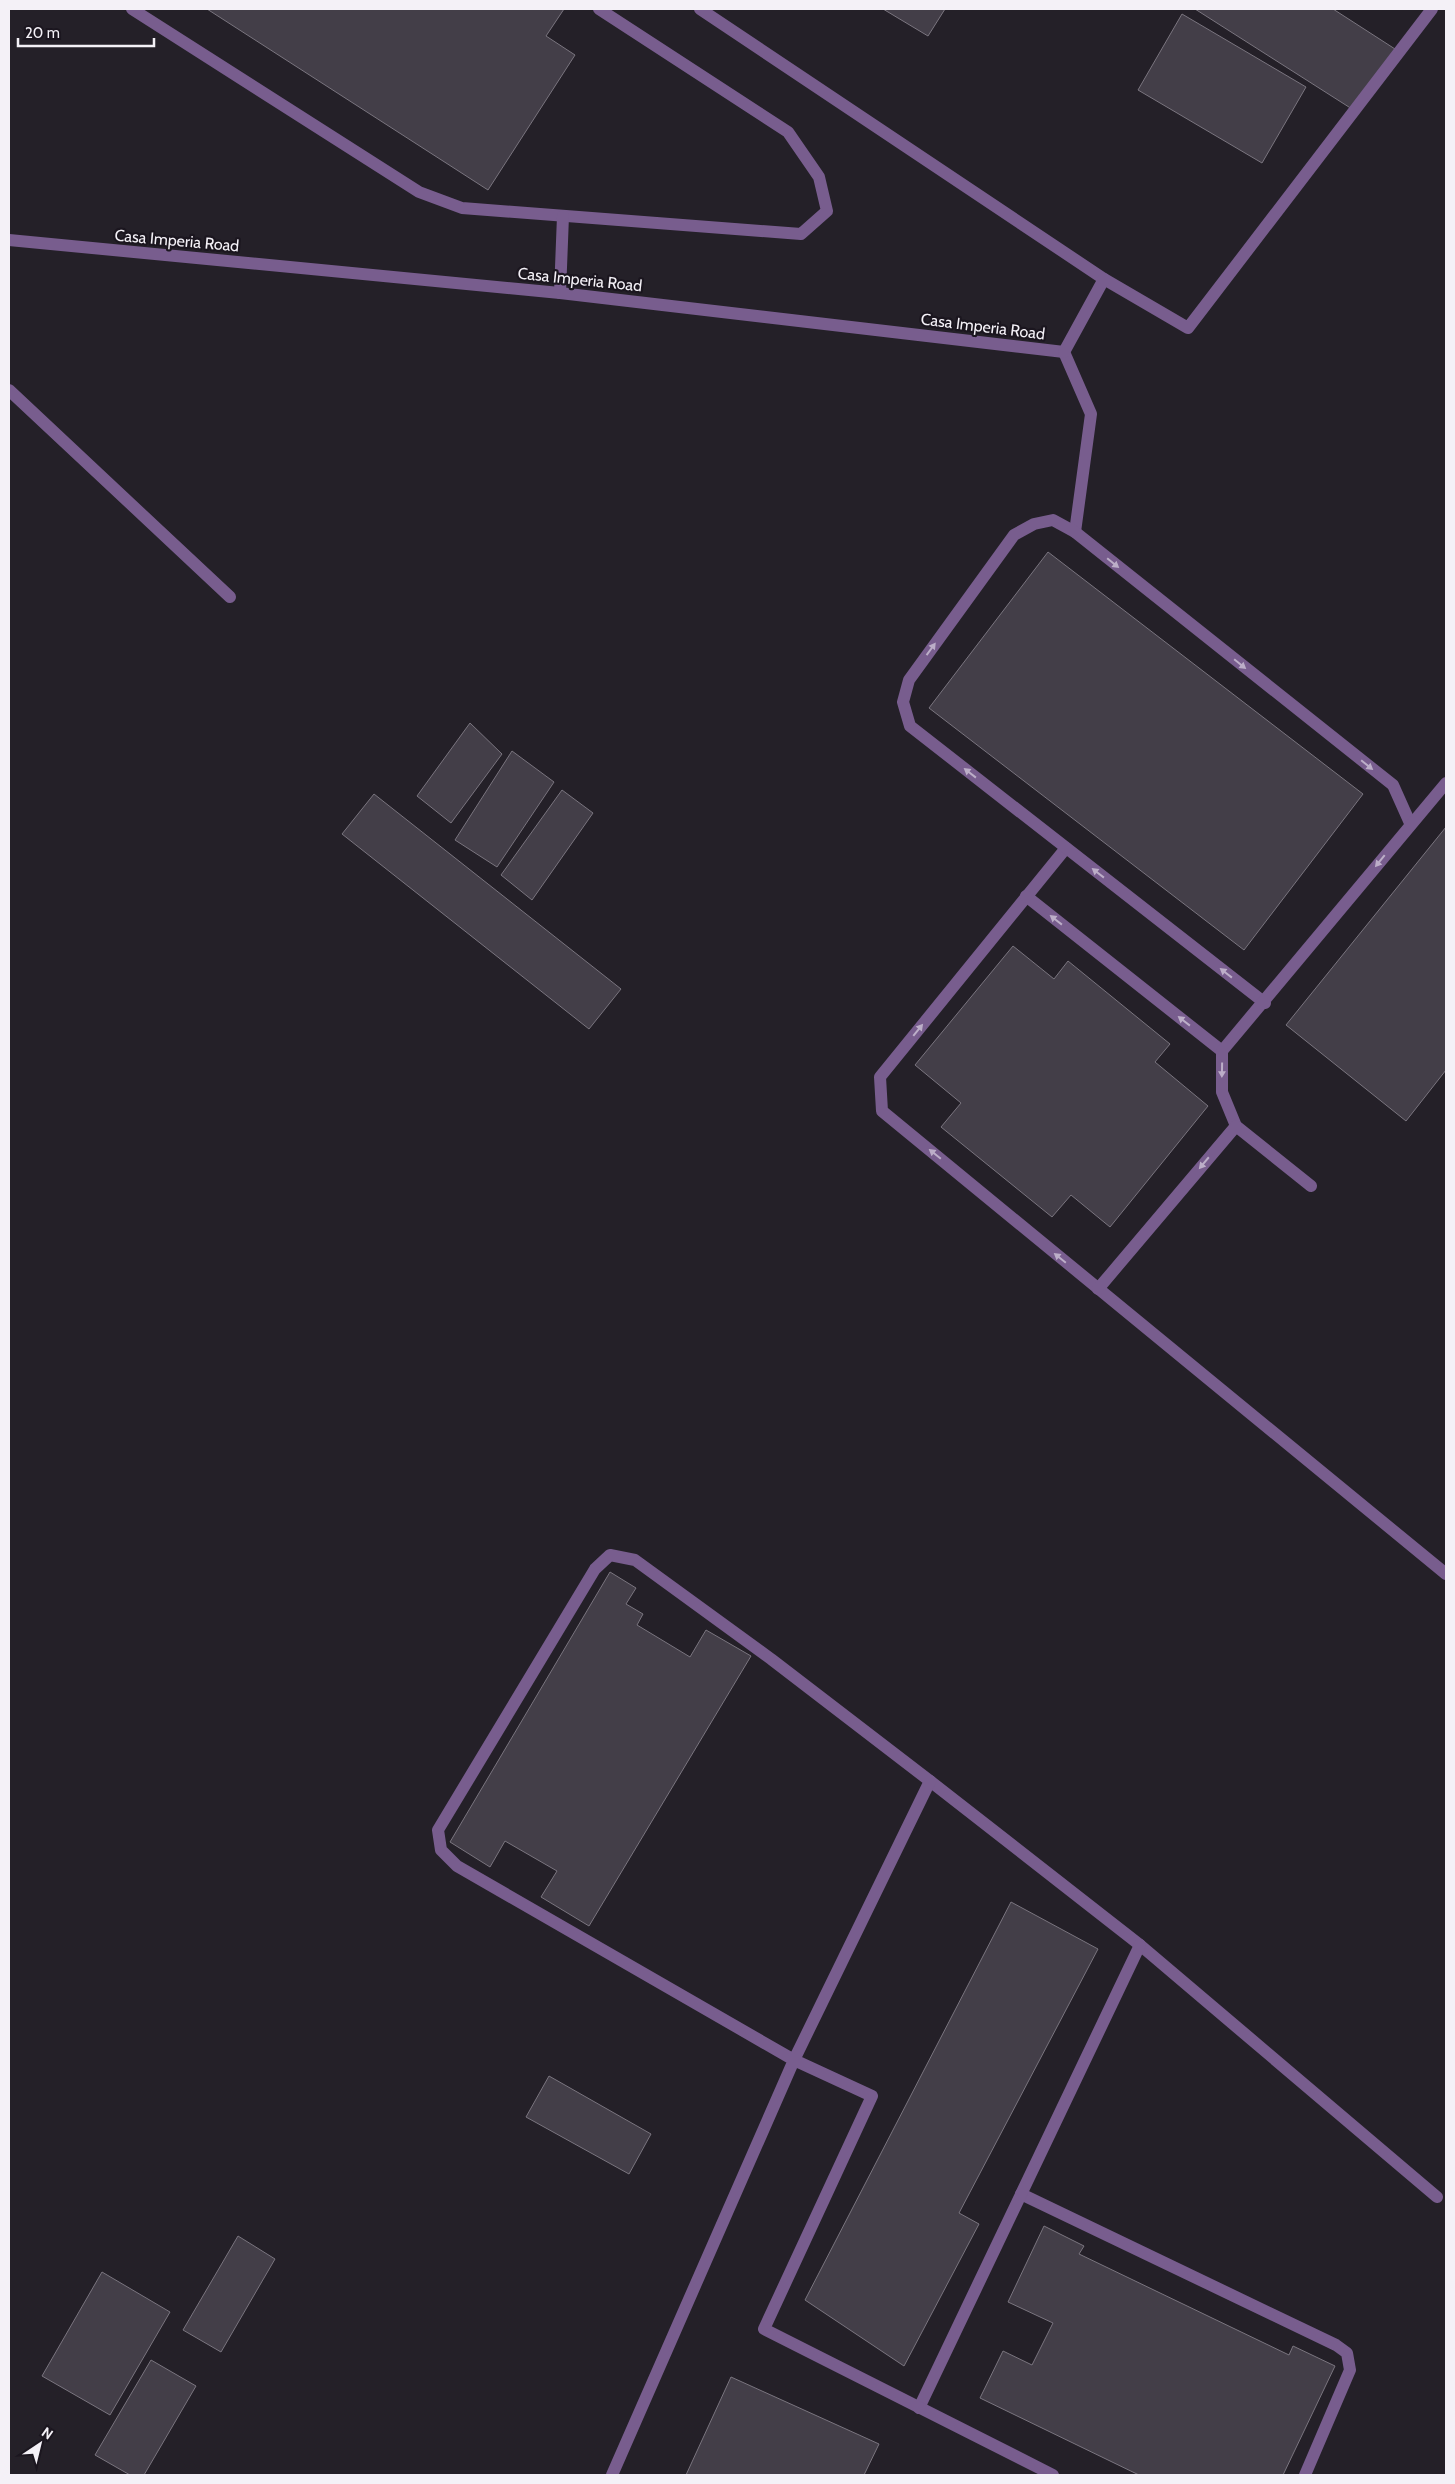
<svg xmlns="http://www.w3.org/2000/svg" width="1455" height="2484" font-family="Cabin,sans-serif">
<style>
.building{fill:#433e48;stroke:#7a757f}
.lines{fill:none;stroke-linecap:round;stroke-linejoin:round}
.service{stroke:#785d8e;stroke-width:12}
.minor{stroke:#785d8e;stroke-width:12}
.oneway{fill:#bcaec8}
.labels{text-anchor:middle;stroke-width:4.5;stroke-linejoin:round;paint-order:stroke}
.street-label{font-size:16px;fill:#f4f1f7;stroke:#1b161f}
</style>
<rect width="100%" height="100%" fill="#242028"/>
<g class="building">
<polygon points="207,9 564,9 546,36 575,55 488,190"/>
<polygon points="883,9 945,9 928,36"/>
<polygon points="1195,9 1333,9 1395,49 1352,109"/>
<polygon points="1182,14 1306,87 1262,163 1138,90"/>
<polygon points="1048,552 1363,794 1244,950 929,708"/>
<polygon points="470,723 502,754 451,823 417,796"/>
<polygon points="512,751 554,782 497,867 455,840"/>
<polygon points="562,790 593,813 532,900 501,875"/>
<polygon points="374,794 621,989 589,1029 342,834"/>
<polygon points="1446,827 1446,1070 1406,1121 1286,1025"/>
<polygon points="1013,946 1054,979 1068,961 1170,1044 1155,1062 1208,1106 1110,1227 1071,1195 1052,1217 941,1127 961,1103 915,1065"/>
<polygon points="610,1572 636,1588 626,1604 643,1614 637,1625 690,1657 706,1630 751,1656 589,1926 541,1897 557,1871 505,1841 490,1867 450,1842"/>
<polygon points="1011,1902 1098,1949 959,2213 979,2224 904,2366 805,2300"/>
<polygon points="549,2076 651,2134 629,2174 526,2117"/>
<polygon points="1044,2226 1084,2246 1079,2254 1289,2355 1293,2346 1335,2366 1283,2475 1139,2475 980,2398 1003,2351 1032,2365 1053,2323 1008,2302"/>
<polygon points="238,2236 275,2259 221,2352 183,2330"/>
<polygon points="102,2272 170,2312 110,2415 42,2376"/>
<polygon points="151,2360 196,2386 144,2475 130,2475 95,2455"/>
<polygon points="731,2377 879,2444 864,2475 686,2475"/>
</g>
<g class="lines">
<g class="service">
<polyline points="132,9 419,192 462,208 801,234 827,211 819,177 788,132 599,9"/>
<polyline points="560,293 563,216"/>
<polyline points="9,390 230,597"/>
</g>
<g class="minor">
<polyline points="700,9 1104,279 1188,328 1432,9"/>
<polyline points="9,240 560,293 1064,352"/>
<polyline points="1064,352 1091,414 1075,532"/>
<polyline points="1064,352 1104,279"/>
<polyline points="1066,848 880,1077 882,1111 1446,1574"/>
<polyline points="1026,896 1222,1051"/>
<polyline points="1265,1003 910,726 903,702 909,680 1014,535 1034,524 1053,520 1075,532 1393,785 1410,823"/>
<polyline points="1311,1186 1236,1126 1222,1092 1222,1051 1446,783"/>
<polyline points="1098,1289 1236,1126"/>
<polyline points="930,1781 1140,1945 1437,2197"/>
<polyline points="1021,2194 1336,2345 1347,2353 1350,2370 1305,2475"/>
<polyline points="919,2408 1140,1945"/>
<polyline points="612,2475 794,2060 930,1781 771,1659 635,1560 610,1555 595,1569 438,1830 441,1850 457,1866 794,2060 872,2096 764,2329 1053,2475"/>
</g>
</g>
<defs><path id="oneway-solid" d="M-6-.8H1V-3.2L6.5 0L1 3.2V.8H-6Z" transform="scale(1.25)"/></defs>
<g class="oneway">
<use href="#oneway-solid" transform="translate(1113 563) rotate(39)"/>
<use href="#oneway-solid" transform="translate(931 649) rotate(-54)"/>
<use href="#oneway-solid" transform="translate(1240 664) rotate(39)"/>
<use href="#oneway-solid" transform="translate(1367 765) rotate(39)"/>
<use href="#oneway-solid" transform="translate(970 773) rotate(-142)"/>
<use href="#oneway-solid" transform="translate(1380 861) rotate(129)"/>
<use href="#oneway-solid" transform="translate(1098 873) rotate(-142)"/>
<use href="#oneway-solid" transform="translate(1056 920) rotate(-142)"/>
<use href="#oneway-solid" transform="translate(1226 973) rotate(-142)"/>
<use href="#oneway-solid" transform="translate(1184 1021) rotate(-142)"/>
<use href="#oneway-solid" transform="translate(918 1030) rotate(-51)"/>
<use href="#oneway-solid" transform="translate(1222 1070) rotate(91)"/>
<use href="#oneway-solid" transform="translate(935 1154) rotate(-141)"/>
<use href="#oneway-solid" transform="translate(1204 1163) rotate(130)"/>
<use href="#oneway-solid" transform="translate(1060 1258) rotate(-141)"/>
</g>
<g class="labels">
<g class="street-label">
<text transform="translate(177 240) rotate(5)" y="6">Casa Imperia Road</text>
<text transform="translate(580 279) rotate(6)" y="6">Casa Imperia Road</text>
<text transform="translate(983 326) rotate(7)" y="6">Casa Imperia Road</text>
</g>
</g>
<rect width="1455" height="2484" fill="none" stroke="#f4f1f7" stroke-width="20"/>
<g transform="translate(40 2444) rotate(35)" stroke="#1b161f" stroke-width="4" paint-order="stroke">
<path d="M0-4L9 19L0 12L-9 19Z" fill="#f4f1f7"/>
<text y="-8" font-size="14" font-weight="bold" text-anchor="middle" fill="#f4f1f7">N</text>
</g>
<path d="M18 38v8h136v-8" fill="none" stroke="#f4f1f7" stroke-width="2.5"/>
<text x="25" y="38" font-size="15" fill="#f4f1f7" stroke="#1b161f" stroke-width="4" paint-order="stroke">20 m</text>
</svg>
